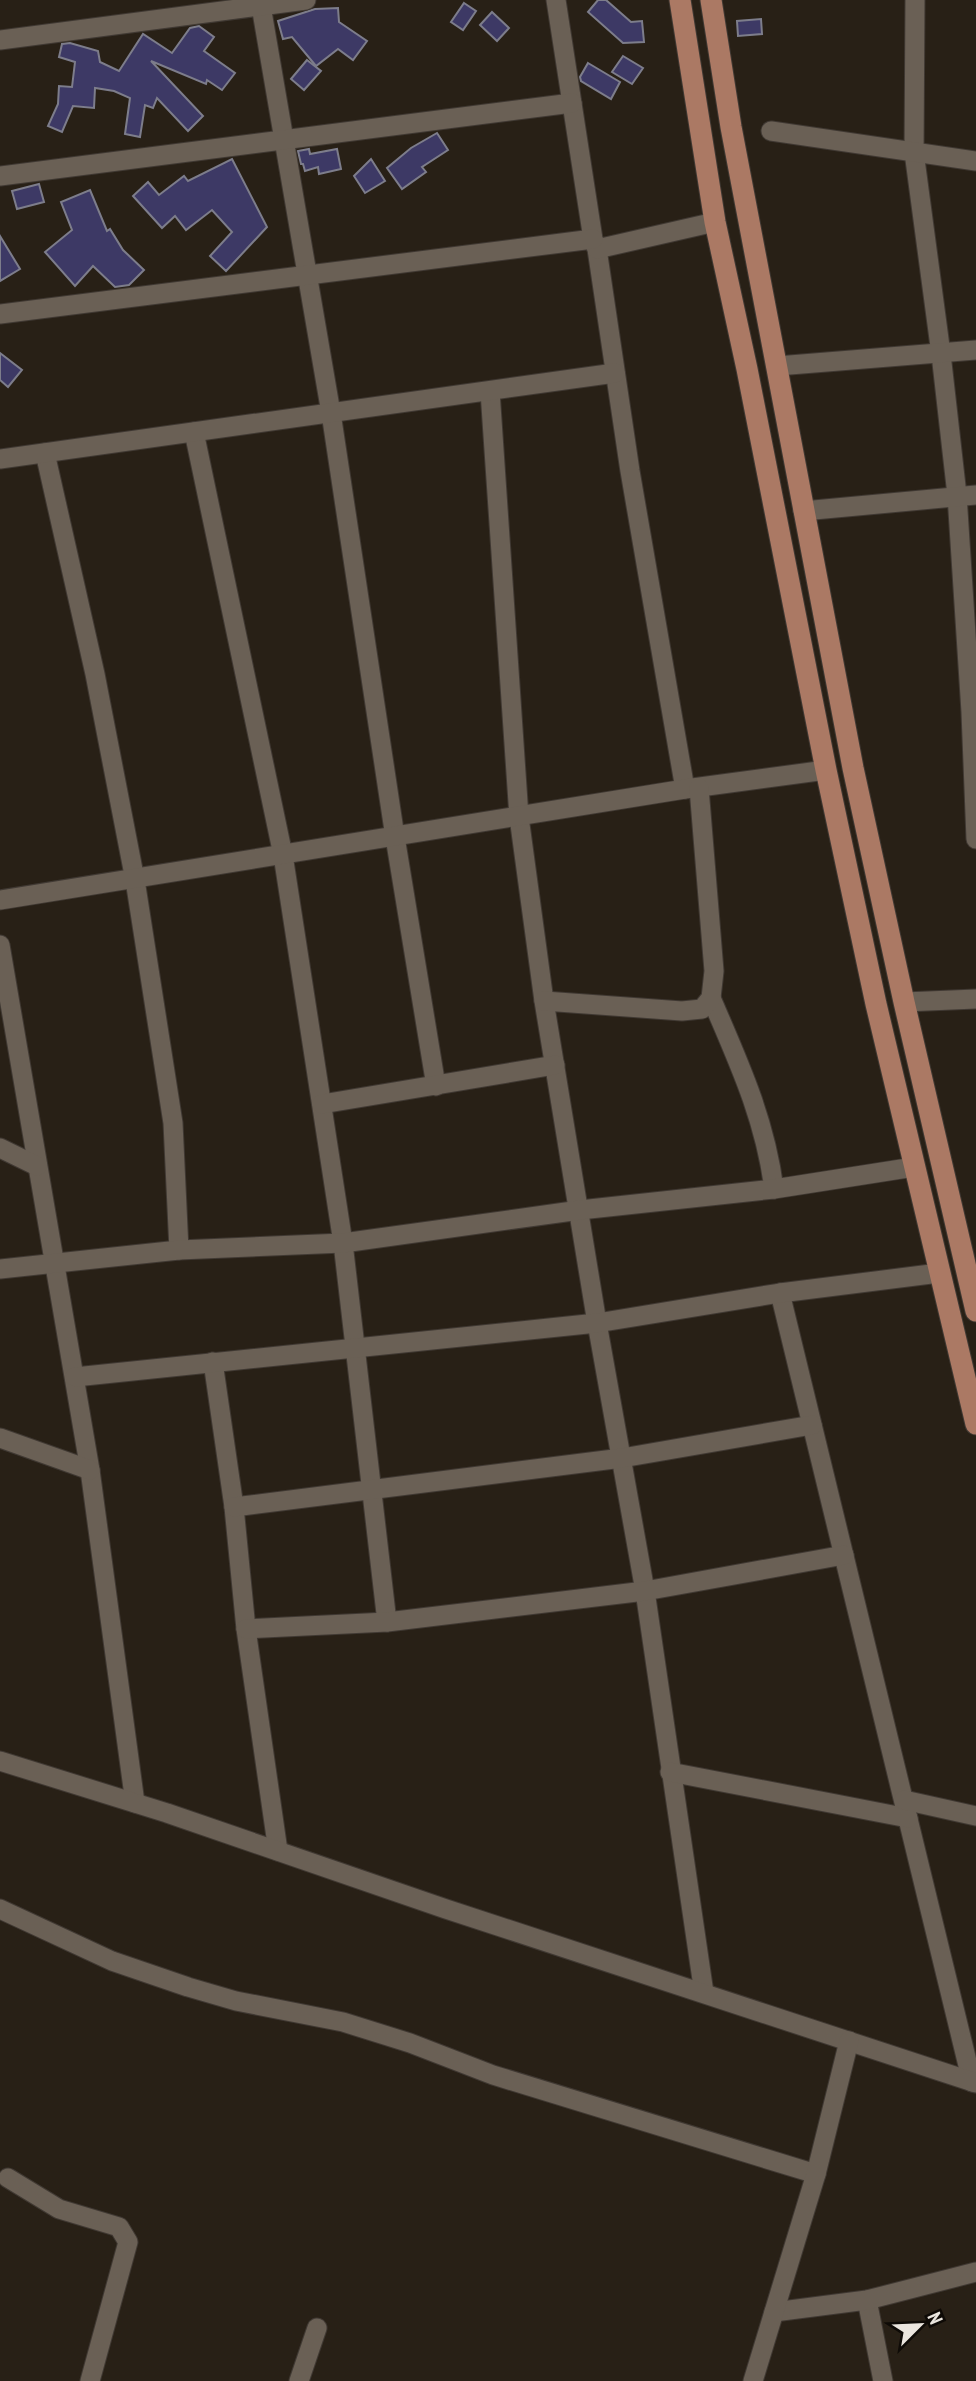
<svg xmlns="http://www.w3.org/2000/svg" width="976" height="2381" font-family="'PT Sans Narrow',sans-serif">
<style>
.building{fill:#3d3965;stroke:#7d7d8b;stroke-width:2}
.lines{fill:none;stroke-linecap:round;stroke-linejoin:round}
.minor-casing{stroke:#403933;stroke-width:21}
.major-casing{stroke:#403933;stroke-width:23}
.minor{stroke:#6a6055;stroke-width:19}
.major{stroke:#ab7964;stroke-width:21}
</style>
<rect width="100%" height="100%" fill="#282016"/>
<g class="building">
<polygon points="598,0 606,0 631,22 642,21 644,42 623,43 588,12"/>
<polygon points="464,3 476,11 463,30 451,22"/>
<polygon points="338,8 339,22 367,41 353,60 338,49 316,66 292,37 283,39 278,21 315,9"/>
<polygon points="492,12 509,28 497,41 480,25"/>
<polygon points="761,19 762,34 738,36 737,21"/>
<polygon points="199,26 214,37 204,51 235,73 222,90 207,80 206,84 151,61 203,116 188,131 157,98 153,108 145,105 140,137 125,134 130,98 114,91 95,88 94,108 73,106 62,132 48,126 58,104 59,86 72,87 75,62 59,57 62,44 70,43 98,51 100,62 119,71 143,34 172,53 190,28"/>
<polygon points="623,56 643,68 632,84 612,72"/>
<polygon points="307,60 321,71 304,90 291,79"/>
<polygon points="588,63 620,82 611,99 581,81 580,77"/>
<polygon points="437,133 448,150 422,167 426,172 402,189 387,168 411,148"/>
<polygon points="309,149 310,154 337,149 341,169 319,174 318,167 305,171 303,164 301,164 298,151"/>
<polygon points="232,159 267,227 226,271 210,256 232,232 212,210 186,230 175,216 162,228 133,196 148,182 159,195 184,176 188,181"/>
<polygon points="371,159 385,181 365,193 354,176"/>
<polygon points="39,184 44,202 17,209 12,191"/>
<polygon points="90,190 107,231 110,229 123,250 144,270 129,285 115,287 93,266 75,286 45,252 72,230 61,202"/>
<polygon points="0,236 20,269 0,281"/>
<polygon points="0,353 22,370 8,387 0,380"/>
</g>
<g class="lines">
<defs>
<g id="minor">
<polyline points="260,0 331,413 395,837 436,1086"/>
<polyline points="556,0 593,239 597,249 630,471 685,789"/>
<polyline points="915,0 914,152 941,354 957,495 971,712 976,839"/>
<polyline points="0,40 306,0"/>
<polyline points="771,131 976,161"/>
<polyline points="0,176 572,103"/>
<polyline points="597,249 715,222"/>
<polyline points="0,314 593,239"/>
<polyline points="777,366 976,350"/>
<polyline points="490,391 519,817 544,1001 597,1323 645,1591 704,1993"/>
<polyline points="194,432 283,855 343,1243 387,1622"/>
<polyline points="45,453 95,674 135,880 173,1123 179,1250"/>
<polyline points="0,459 615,373"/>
<polyline points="803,511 976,495"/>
<polyline points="0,900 685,789 826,770"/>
<polyline points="0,945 90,1470 135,1803"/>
<path d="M711,998C739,1063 765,1119 774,1189"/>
<polyline points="544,1001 682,1011 702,1009 711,998 714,971 699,788"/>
<polyline points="904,1002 976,999"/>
<polyline points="322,1104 555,1065"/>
<polyline points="0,1148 37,1166"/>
<polyline points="0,1269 179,1250 343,1243 580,1210 774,1189 914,1167"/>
<polyline points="780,1293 972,2082"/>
<polyline points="213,1362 234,1507 246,1629 278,1851"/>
<polyline points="75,1377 597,1323 780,1293 939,1273"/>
<polyline points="0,1438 90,1470"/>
<polyline points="234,1507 622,1458 812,1425"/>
<polyline points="246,1629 387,1622 645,1591 844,1555"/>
<polyline points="0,1761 167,1813 446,1909 976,2083"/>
<polyline points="670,1772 908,1818"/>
<polyline points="904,1800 976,1816"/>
<polyline points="0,1909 112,1961 188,1987 236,2001 343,2022 410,2043 493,2075 816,2174"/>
<polyline points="8,2178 59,2209 119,2227 128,2242 90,2381"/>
<polyline points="867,2300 883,2381"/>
<polyline points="774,2312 867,2300 976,2272"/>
<polyline points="299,2381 317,2328"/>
<polyline points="753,2381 816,2174 849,2041"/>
</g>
<g id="major">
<polyline points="680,0 715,222 747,369 826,770 876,1004 976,1424"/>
<polyline points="711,0 731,127 853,768 904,1002 976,1311"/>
</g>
</defs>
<use href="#minor" class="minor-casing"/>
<use href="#major" class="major-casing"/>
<use href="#minor" class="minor"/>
<use href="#major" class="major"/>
</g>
<g transform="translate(920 2325) rotate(66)" stroke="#0e0a06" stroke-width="5" paint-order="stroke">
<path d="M0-5L12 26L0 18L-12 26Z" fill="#eae5de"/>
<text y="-10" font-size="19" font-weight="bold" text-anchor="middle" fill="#eae5de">N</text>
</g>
</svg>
